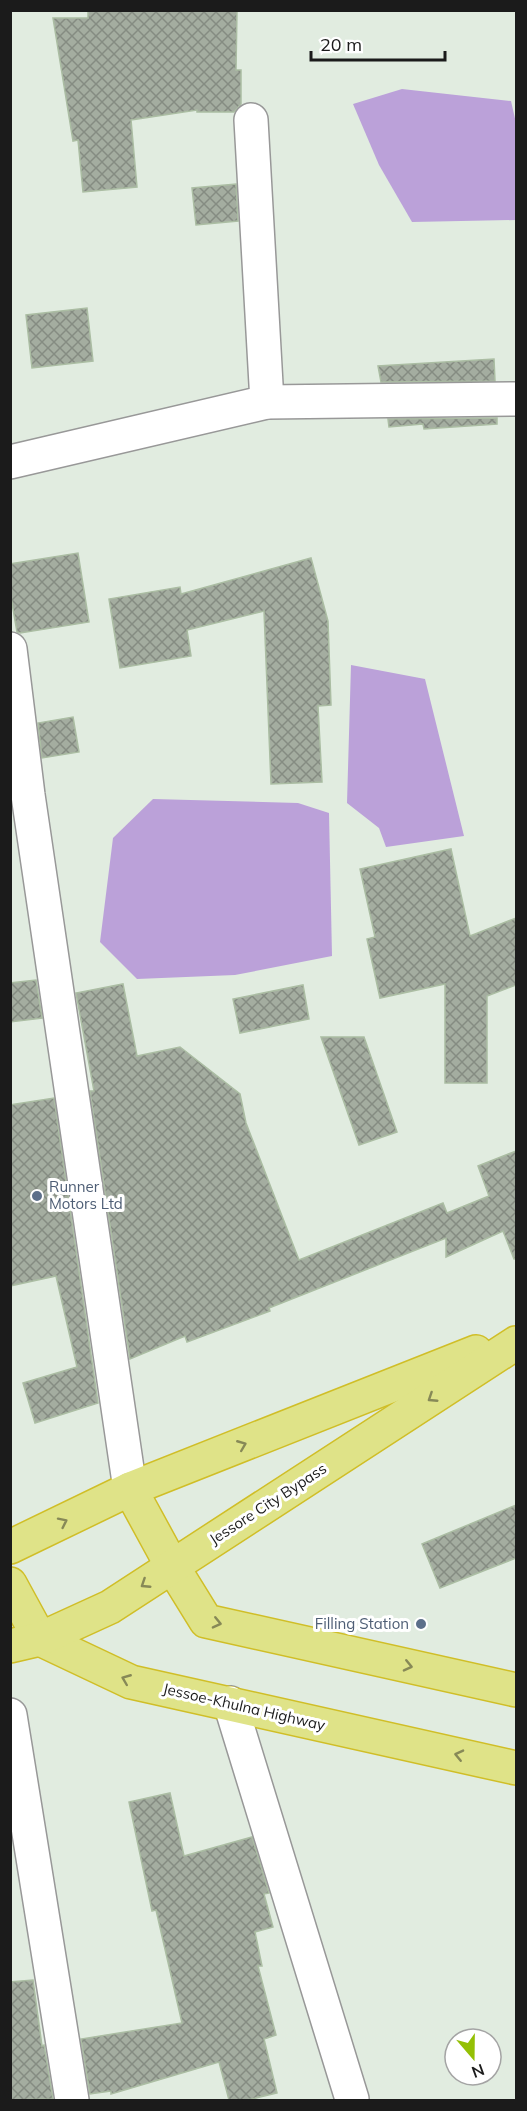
<svg xmlns="http://www.w3.org/2000/svg" width="527" height="2111" font-family="Mulish,sans-serif">
<style>
.water{fill:#bba1d9}
.building{fill:url(#building-cross-hatch);stroke:#abbda3;stroke-width:1.5}
.lines{fill:none;stroke-linecap:round;stroke-linejoin:round}
.minor-casing{stroke:#989898;stroke-width:36}
.highway-casing{stroke:#d0be27;stroke-width:36}
.minor{stroke:#fff;stroke-width:33}
.highway{stroke:#dfe388;stroke-width:33}
.oneway{stroke:#878957}
.service-dot{fill:#5c6f8a;stroke:#fff;stroke-width:2}
.labels{text-anchor:middle;stroke-width:6;stroke-linejoin:round;paint-order:stroke}
.service-label{font-size:15px;fill:#4e5e75;stroke:#fff;text-anchor:start}
.street-label{font-size:15px;fill:#1b1b1b;stroke:#fff}
</style>
<defs>
<pattern id="building-cross-hatch" width="8" height="8" patternUnits="userSpaceOnUse" patternTransform="scale(1.5)"><rect width="8" height="8" fill="#a4ada0"/><path d="M0 0l8 8M0 8l8-8" fill="none" stroke="#858c82"/></pattern>
</defs>
<rect width="100%" height="100%" fill="#e1ece0"/>
<g class="water">
<polygon points="402,89 511,101 516,123 516,220 412,222 379,165 353,104"/>
<polygon points="351,665 425,679 464,836 386,847 379,828 347,803"/>
<polygon points="153,799 298,803 329,813 332,956 235,975 137,979 100,942 113,838"/>
</g>
<g class="building">
<polygon points="88,10 237,10 236,70 241,70 241,104 234,112 197,112 197,110 131,120 137,187 83,192 78,140 73,141 53,18 88,18"/>
<polygon points="236,184 238,221 196,225 192,188"/>
<polygon points="87,308 93,361 32,368 26,315"/>
<polygon points="494,359 495,381 381,382 378,366"/>
<polygon points="497,418 497,424 424,429 423,424 389,427 388,419"/>
<polygon points="78,553 89,622 20,633 17,632 10,592 10,564"/>
<polygon points="311,558 328,621 331,705 318,706 322,782 271,784 264,611 187,630 191,656 120,668 109,599 180,587 181,594"/>
<polygon points="73,717 79,752 42,758 38,723"/>
<polygon points="451,849 470,936 516,918 516,985 487,996 487,1083 445,1083 445,984 380,998 367,939 375,937 360,869"/>
<polygon points="36,980 42,1018 10,1022 10,983"/>
<polygon points="123,984 137,1056 180,1047 240,1094 246,1123 299,1260 443,1203 447,1213 489,1196 478,1166 516,1151 516,1259 514,1259 503,1231 446,1257 446,1238 269,1308 270,1311 187,1342 185,1336 130,1359 90,1091 94,1091 76,993"/>
<polygon points="303,985 309,1019 240,1033 233,999"/>
<polygon points="321,1037 364,1037 397,1132 359,1145"/>
<polygon points="54,1098 98,1403 35,1423 23,1383 77,1367 56,1276 10,1286 10,1105"/>
<polygon points="516,1505 516,1558 440,1588 422,1544"/>
<polygon points="170,1793 184,1856 252,1837 269,1893 264,1894 273,1927 255,1932 262,1966 258,1966 276,2035 264,2039 277,2093 247,2100 229,2100 219,2062 111,2094 111,2091 90,2094 81,2039 182,2023 156,1910 152,1911 129,1802"/>
<polygon points="33,1980 42,2046 44,2045 53,2099 10,2100 10,1982"/>
</g>
<g class="lines">
<defs>
<g id="minor">
<polyline points="267,402 516,399"/>
<polyline points="10,462 267,402 251,120"/>
<polyline points="10,649 28,795 130,1489"/>
<polyline points="230,1703 352,2099"/>
<polyline points="10,1715 72,2100"/>
</g>
<g id="highway">
<polyline points="130,1489 172,1566 206,1621 516,1690"/>
<polyline points="10,1547 130,1489 476,1352"/>
<polyline points="10,1584 40,1639 131,1682 516,1768"/>
<polyline points="10,1646 40,1639 110,1607 516,1343"/>
</g>
</defs>
<use href="#minor" class="minor-casing"/>
<use href="#highway" class="highway-casing"/>
<use href="#minor" class="minor"/>
<use href="#highway" class="highway"/>
</g>
<defs><path id="oneway-chevron" d="M-2-3.5L2.5 0L-2 3.5" fill="none" stroke-width="1.6" stroke-linecap="round" stroke-linejoin="round" transform="scale(1.5)"/></defs>
<g class="oneway">
<use href="#oneway-chevron" transform="translate(432 1398) rotate(147)"/>
<use href="#oneway-chevron" transform="translate(242 1445) rotate(-22)"/>
<use href="#oneway-chevron" transform="translate(63 1522) rotate(-26)"/>
<use href="#oneway-chevron" transform="translate(145 1584) rotate(147)"/>
<use href="#oneway-chevron" transform="translate(217 1623) rotate(13)"/>
<use href="#oneway-chevron" transform="translate(408 1666) rotate(13)"/>
<use href="#oneway-chevron" transform="translate(126 1679) rotate(-158)"/>
<use href="#oneway-chevron" transform="translate(459 1755) rotate(-167)"/>
</g>
<g class="service-dot">
<circle cx="37" cy="1196" r="6"/>
<circle cx="421" cy="1624" r="6"/>
</g>
<g class="labels">
<g class="service-label">
<text x="49" y="1192">Runner<tspan x="49" dy="17">Motors Ltd</tspan></text>
<text x="409" y="1629" text-anchor="end">Filling Station</text>
</g>
<g class="street-label">
<text transform="translate(268 1504) rotate(-33)" y="5">Jessore City Bypass</text>
<text transform="translate(244 1707) rotate(13)" y="5">Jessoe-Khulna Highway</text>
</g>
</g>
<rect width="527" height="2111" fill="none" stroke="#1b1b1b" stroke-width="24"/>
<g transform="translate(473 2057) rotate(160)"><circle r="28" fill="#ffffff" stroke="#a4a4a4" stroke-width="1.5"/>
<path d="M0-4.5L10 22L0 15L-10 22Z" fill="#94c005"/>
<text y="-9" font-size="16" font-weight="bold" text-anchor="middle" fill="#1b1b1b">N</text>
</g>
<path d="M311 51v9h134v-9" fill="none" stroke="#1b1b1b" stroke-width="3"/>
<text x="320" y="51" font-size="18" fill="#1b1b1b" stroke="#ffffff" stroke-width="4.5" paint-order="stroke">20 m</text>
</svg>
